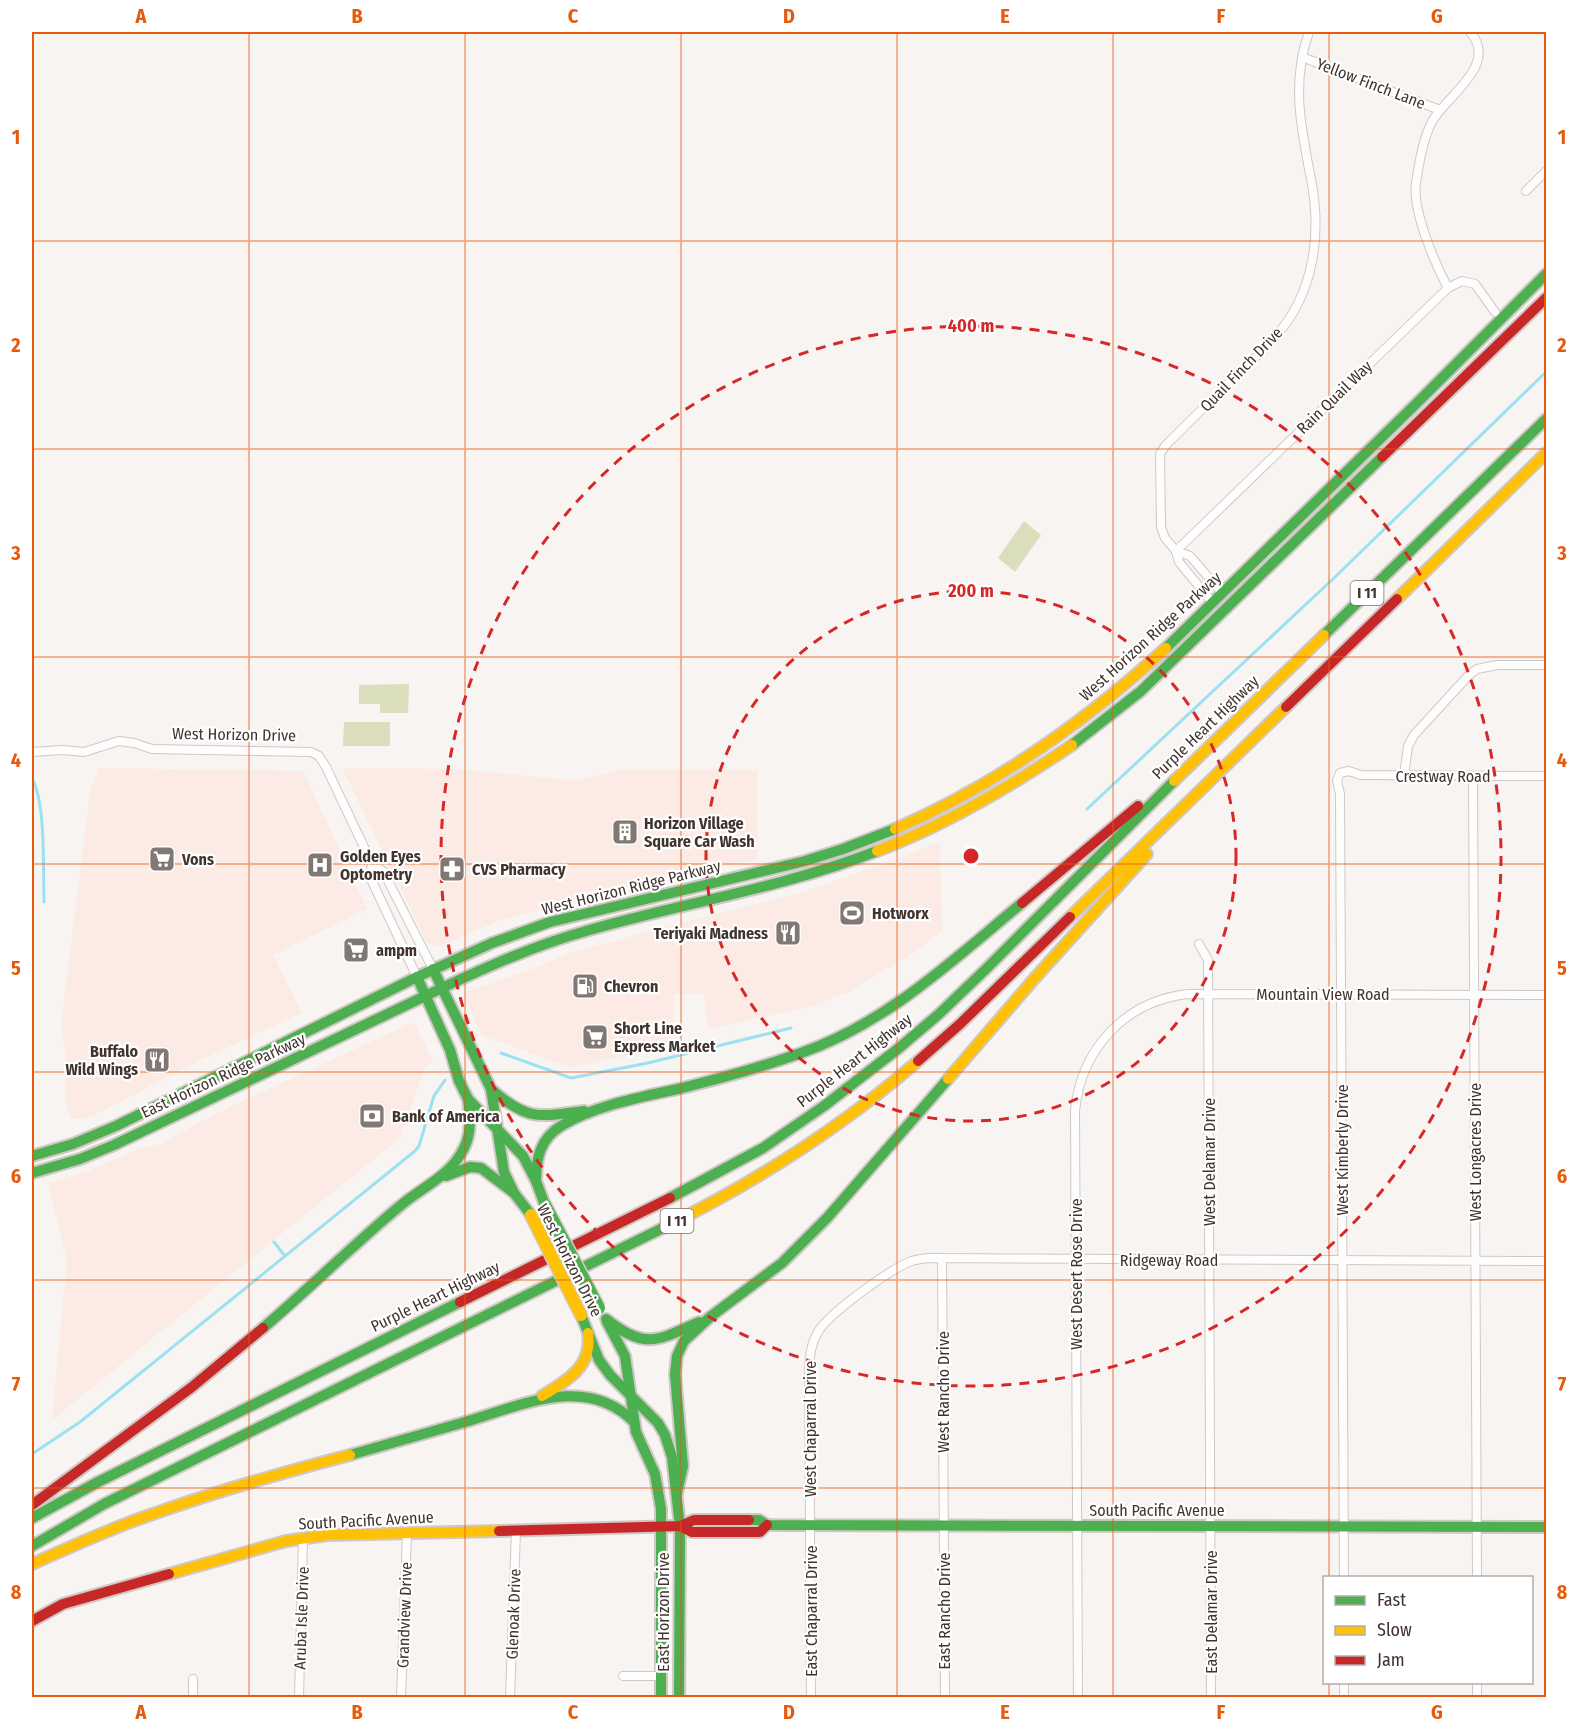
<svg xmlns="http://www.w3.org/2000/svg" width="1578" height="1729" font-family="'Fira Sans Condensed',sans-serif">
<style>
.built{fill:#fbebe4}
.green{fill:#dbdebc}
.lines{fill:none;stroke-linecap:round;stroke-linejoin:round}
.stream{stroke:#9ce1f2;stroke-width:3}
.street-casing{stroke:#d0c8c5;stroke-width:10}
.fast-casing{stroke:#d0c8c5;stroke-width:14}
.slow-casing{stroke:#d0c8c5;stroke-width:14}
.jam-casing{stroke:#d0c8c5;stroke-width:14}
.street{stroke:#fefdfd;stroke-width:8}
.fast{stroke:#4caf50;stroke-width:10}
.slow{stroke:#ffc107;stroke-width:10}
.jam{stroke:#c62828;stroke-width:10}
.fast-bridge-casing{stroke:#d3cecc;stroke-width:15;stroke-linecap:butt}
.slow-bridge-casing{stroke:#d3cecc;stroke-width:15;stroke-linecap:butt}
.fast-bridge{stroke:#4caf50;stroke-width:12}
.slow-bridge{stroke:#ffc107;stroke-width:12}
.grid{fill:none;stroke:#e8590c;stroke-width:1.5;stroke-opacity:0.55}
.ring{fill:none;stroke:#d62828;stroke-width:3;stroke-dasharray:10 8}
.labels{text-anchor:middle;stroke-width:4.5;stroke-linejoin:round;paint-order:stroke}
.shield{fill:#fff;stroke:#7a706d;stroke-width:1.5}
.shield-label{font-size:15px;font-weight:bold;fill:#41332e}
.street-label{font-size:16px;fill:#41332e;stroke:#fff}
.poi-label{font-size:16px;font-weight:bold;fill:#41332e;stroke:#fff;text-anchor:start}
.centre{fill:#d62828;stroke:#fff;stroke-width:3}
.ring-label{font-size:18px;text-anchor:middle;font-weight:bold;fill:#d62828;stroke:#fff;stroke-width:4.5;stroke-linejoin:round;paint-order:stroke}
.neatline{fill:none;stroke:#e8590c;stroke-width:2}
.grid-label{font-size:20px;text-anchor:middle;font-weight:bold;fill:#e8590c}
</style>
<rect width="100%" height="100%" fill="#f8f4f2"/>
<g class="built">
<polygon points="99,768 303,771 367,909 273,955 302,1013 198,1061 95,1115 81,1119 71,1119 66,1106 66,1054 61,1025 90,791"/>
<polygon points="342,768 456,769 577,781 620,769 757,770 757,859 641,884 500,920 438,947 427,943"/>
<polygon points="940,842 942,931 908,956 848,992 809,1007 708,1029 704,994 674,994 673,1043 592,1064 570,1067 481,1035 463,993 535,968 567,954 675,924 786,897 890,862"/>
<polygon points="414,1022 434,1062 425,1067 400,1138 52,1420 67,1261 48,1183 88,1171 138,1149 160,1144 227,1108"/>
</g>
<g class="green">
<polygon points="1024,521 1041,535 1015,572 998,558"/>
<polygon points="409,684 408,713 380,713 380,704 359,704 359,685"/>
<polygon points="344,722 390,722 390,746 343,746"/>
</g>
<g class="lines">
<g class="stream">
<path d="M32,779C46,801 43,873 44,902"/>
<polyline points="1087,809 1333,579 1546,372"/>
<polyline points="501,1053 571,1078 648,1063 791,1028"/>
<polyline points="274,1242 285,1256"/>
<polyline points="32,1454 80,1422 415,1151 419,1146 434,1096 445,1080"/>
</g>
<defs>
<g id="street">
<polyline points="1302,57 1440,110"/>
<polyline points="1526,191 1546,171"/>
<path d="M1448,288C1435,264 1412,210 1416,183C1419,164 1423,137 1433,120C1448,95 1499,64 1470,32"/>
<polyline points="1176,551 1448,288 1462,281 1475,284 1495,312"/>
<polyline points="1176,551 1190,556 1222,593"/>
<path d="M1212,602L1179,562L1176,551L1165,538L1161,527L1160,454L1165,446C1189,422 1212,399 1236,376C1249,363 1263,351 1275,337C1314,294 1322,235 1311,179C1301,128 1291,82 1309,32"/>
<polyline points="32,752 63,750 84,752 119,741 134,743 152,749 311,752 319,756 326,767 372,864 383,871 433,969"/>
<polyline points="1404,776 1408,746 1414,735 1469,675 1477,669 1497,665 1546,665"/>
<polyline points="1473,776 1477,1578"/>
<polyline points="372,864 370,877 417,977"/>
<polyline points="1199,944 1208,960 1211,1698"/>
<polyline points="942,1258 945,1698"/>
<polyline points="1344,1578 1340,794 1337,781 1340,773 1349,771 1361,775 1546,776"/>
<polyline points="623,1676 661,1676"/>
<polyline points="193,1679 193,1698"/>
<polyline points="1344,1682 1344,1698"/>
<polyline points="1477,1682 1477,1698"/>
<polyline points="299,1698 303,1538"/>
<polyline points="401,1698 407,1533"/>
<polyline points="510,1698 516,1531"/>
<path d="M811,1698L809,1368C810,1355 811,1343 818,1332C829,1313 887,1272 907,1263C914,1259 922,1259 930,1258L1546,1261"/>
<path d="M1078,1698L1075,1111C1081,1049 1125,1001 1188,994L1546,995"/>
</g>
<g id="fast">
<polyline points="1324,635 1546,419"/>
<polyline points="1166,648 1420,400 1546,274"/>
<polyline points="1072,745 1141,691 1382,457"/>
<path d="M491,1089C527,1121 539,1117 584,1111"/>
<polyline points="32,1156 73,1144 116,1126 417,977"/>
<polyline points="32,1173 80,1159 114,1145 442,988 433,969"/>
<polyline points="446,1176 470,1167 481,1168 514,1193"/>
<path d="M536,1181C536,1158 540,1139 561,1126C596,1105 642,1097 682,1088C722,1078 762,1067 801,1053C887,1023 953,960 1022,903"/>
<polyline points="670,1198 763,1148 824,1106 899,1048 939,1014 986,969 1174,781"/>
<polyline points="545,1205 536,1181 523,1156 468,1099 459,1081 450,1050 417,977 492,943 550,922 805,861 843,849 895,829"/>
<path d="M531,1215L514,1193L504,1172L491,1089L442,988C489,966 536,945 586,931C682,903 783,888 877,851"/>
<polyline points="581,1315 599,1360 610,1375 658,1423 665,1435 672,1457 680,1526 679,1698"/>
<path d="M606,1319C645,1350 657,1341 699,1322"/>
<polyline points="607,1322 625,1356 636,1432 655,1474 661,1509 661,1698"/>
<path d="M263,1328C310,1288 353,1245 400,1206C422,1187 451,1176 464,1148C472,1133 470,1115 468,1099"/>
<path d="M350,1455C389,1444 427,1433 465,1422C520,1406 586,1373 634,1422"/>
<polyline points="677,1493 683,1466 675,1374 677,1356 684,1341 710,1317 782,1263 827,1218 948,1079"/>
<polyline points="32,1518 98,1482 460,1302"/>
<polyline points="749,1520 759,1520 767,1525 1546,1527"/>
<polyline points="32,1546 104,1504 673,1223"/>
</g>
<g id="slow">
<polyline points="1397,599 1546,453"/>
<polyline points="1174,781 1324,635"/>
<path d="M895,829C996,785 1085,722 1166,648"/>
<path d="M877,851C946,825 1010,787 1072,745"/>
<polyline points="1070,917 1286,707"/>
<polyline points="948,1079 1034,979 1147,854"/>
<path d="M673,1223C760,1179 844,1125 918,1061"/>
<path d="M542,1396C567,1381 593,1366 588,1333"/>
<path d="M32,1564C73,1546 113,1527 156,1513C220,1490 285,1472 350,1455"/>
<polyline points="169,1574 286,1541 327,1535 499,1531"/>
</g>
<g id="jam">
<polyline points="1382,457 1546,298"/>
<polyline points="1286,707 1397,599"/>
<polyline points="1022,903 1138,806"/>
<polyline points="918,1061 960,1024 1070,917"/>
<polyline points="460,1302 670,1198"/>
<polyline points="32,1505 192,1387 263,1328"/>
<polyline points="680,1526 692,1532 760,1532 767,1525"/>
<polyline points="499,1531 680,1526 694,1520 749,1520"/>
<polyline points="32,1621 63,1604 169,1574"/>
</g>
</defs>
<use href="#street" class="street-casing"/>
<use href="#fast" class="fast-casing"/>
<use href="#slow" class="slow-casing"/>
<use href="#jam" class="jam-casing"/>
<use href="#street" class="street"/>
<use href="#fast" class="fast"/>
<use href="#slow" class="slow"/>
<use href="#jam" class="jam"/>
<defs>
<polyline id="fast-bridge" points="545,1205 599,1308"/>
<polyline id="slow-bridge" points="531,1215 581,1315"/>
</defs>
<use href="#fast-bridge" class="fast-bridge-casing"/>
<use href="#slow-bridge" class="slow-bridge-casing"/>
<use href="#fast-bridge" class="fast-bridge"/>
<use href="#slow-bridge" class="slow-bridge"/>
</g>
<path class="grid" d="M249,32V1698M465,32V1698M681,32V1698M897,32V1698M1113,32V1698M1329,32V1578M32,241H1546M32,449H1546M32,657H1546M32,864H1546M32,1072H1546M32,1280H1546M32,1488H1546M1329,1682V1698"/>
<g class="ring">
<circle cx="971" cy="856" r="265"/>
<circle cx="971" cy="856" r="530"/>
</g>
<defs>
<symbol id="building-square" viewBox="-11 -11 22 22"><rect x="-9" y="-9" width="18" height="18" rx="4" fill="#817773" stroke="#fff"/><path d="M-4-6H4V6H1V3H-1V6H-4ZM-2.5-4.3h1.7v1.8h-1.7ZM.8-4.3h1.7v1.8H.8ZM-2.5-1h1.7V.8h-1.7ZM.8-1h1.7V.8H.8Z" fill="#fff"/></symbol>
<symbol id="supermarket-square" viewBox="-11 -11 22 22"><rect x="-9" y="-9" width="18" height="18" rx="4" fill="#817773" stroke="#fff"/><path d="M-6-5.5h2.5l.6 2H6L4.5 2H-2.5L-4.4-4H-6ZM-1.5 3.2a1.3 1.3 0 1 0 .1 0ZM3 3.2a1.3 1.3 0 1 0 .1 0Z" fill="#fff"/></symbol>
<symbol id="hospital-square" viewBox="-11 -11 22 22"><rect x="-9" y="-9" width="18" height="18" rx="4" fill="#817773" stroke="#fff"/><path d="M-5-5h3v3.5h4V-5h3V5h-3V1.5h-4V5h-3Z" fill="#fff"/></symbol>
<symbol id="pharmacy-square" viewBox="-11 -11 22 22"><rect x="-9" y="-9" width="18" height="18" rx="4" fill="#817773" stroke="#fff"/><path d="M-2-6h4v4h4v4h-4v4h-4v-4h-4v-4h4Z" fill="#fff"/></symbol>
<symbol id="stadium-square" viewBox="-11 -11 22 22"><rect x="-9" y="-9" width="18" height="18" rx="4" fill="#817773" stroke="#fff"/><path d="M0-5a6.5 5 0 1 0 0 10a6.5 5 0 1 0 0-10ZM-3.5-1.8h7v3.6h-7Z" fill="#fff"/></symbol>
<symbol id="restaurant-square" viewBox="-11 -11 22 22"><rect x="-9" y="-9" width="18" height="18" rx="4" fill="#817773" stroke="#fff"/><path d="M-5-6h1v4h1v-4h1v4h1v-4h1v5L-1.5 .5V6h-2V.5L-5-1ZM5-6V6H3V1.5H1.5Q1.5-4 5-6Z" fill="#fff"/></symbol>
<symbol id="fuel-square" viewBox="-11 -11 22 22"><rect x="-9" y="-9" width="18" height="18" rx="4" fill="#817773" stroke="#fff"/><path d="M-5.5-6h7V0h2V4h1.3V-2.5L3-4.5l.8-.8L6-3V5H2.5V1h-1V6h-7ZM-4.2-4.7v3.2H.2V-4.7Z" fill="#fff"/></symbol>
<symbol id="bank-square" viewBox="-11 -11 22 22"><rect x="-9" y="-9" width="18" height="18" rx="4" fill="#817773" stroke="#fff"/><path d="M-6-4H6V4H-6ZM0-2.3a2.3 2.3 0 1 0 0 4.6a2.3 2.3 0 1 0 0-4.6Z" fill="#fff"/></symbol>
</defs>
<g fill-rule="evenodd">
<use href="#building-square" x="610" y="817" width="30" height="30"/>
<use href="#supermarket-square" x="147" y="844" width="30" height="30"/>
<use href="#hospital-square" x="305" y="850" width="30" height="30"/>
<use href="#pharmacy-square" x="437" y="854" width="30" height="30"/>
<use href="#stadium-square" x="837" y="898" width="30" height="30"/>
<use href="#restaurant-square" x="773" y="918" width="30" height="30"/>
<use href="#supermarket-square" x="341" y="935" width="30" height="30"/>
<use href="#fuel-square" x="570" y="971" width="30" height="30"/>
<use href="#supermarket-square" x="580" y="1022" width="30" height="30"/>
<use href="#restaurant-square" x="142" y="1045" width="30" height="30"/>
<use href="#bank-square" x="357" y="1101" width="30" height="30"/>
</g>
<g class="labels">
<g class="shield">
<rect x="1350.5" y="581" width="33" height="24" rx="4.5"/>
<rect x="660.5" y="1209" width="33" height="24" rx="4.5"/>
</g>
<g class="shield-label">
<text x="1367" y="598">I 11</text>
<text x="677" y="1226">I 11</text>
</g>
<g class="street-label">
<text transform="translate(1371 83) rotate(21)" y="6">Yellow Finch Lane</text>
<text transform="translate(1241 369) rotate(-46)" y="6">Quail Finch Drive</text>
<text transform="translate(1334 397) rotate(-44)" y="6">Rain Quail Way</text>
<text transform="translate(1150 636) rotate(-42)" y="6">West Horizon Ridge Parkway</text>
<text transform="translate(1205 727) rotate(-44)" y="6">Purple Heart Highway</text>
<text transform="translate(234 734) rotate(1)" y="6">West Horizon Drive</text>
<text x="1443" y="782">Crestway Road</text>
<text transform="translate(631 887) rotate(-14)" y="6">West Horizon Ridge Parkway</text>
<text x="1323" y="1000">Mountain View Road</text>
<text transform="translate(854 1060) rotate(-38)" y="6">Purple Heart Highway</text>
<text transform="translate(223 1075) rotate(-25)" y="6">East Horizon Ridge Parkway</text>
<text transform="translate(1342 1150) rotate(-90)" y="6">West Kimberly Drive</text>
<text transform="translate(1475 1152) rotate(-90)" y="6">West Longacres Drive</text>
<text transform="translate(1209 1162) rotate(-90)" y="6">West Delamar Drive</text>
<text transform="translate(570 1260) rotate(63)" y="6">West Horizon Drive</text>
<text x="1169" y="1266">Ridgeway Road</text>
<text transform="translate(1076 1274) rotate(-90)" y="6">West Desert Rose Drive</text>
<text transform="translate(435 1296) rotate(-26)" y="6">Purple Heart Highway</text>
<text transform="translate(943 1392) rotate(-90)" y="6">West Rancho Drive</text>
<text transform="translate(810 1429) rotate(-90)" y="6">West Chaparral Drive</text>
<text x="1157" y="1516">South Pacific Avenue</text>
<text transform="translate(366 1520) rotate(-3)" y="6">South Pacific Avenue</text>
<text transform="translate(811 1611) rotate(-90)" y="6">East Chaparral Drive</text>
<text transform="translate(944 1611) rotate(-90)" y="6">East Rancho Drive</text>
<text transform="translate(663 1612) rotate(-90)" y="6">East Horizon Drive</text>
<text transform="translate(1211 1612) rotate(-90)" y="6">East Delamar Drive</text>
<text transform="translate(513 1614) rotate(-88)" y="6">Glenoak Drive</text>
<text transform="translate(404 1615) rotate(-88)" y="6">Grandview Drive</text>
<text transform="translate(301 1618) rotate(-88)" y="6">Aruba Isle Drive</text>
</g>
<g class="poi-label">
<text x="644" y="829">Horizon Village<tspan x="644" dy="18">Square Car Wash</tspan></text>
<text x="340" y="862">Golden Eyes<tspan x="340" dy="18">Optometry</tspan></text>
<text x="182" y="865">Vons</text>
<text x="472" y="875">CVS Pharmacy</text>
<text x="872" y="919">Hotworx</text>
<text x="768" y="939" text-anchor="end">Teriyaki Madness</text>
<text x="376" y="956">ampm</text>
<text x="604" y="992">Chevron</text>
<text x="614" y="1034">Short Line<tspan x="614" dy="18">Express Market</tspan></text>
<text x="138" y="1057" text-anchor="end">Buffalo<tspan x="138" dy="18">Wild Wings</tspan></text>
<text x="392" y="1122">Bank of America</text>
</g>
</g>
<circle cx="971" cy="856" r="9" class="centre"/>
<g class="ring-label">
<text x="971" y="332">400 m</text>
<text x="971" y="597">200 m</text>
</g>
<rect width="1578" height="1729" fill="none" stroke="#ffffff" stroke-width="66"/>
<rect x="1323" y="1576" width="210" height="108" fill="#ffffff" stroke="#b3adab" stroke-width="1.5"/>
<rect x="1335" y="1596" width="30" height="9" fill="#4caf50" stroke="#b3adab" stroke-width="1.5"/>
<text x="1377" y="1606" font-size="18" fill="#41332e">Fast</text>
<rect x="1335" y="1626" width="30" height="9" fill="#ffc107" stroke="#b3adab" stroke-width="1.5"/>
<text x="1377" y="1636" font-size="18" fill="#41332e">Slow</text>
<rect x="1335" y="1656" width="30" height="9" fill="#c62828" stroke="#b3adab" stroke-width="1.5"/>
<text x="1377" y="1666" font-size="18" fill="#41332e">Jam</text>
<rect x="33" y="33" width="1512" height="1663" class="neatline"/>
<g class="grid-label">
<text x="141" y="23">A</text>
<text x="357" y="23">B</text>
<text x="573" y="23">C</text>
<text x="789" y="23">D</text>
<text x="1005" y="23">E</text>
<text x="1221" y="23">F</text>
<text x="1437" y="23">G</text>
<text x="16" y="144">1</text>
<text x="1562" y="144">1</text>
<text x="16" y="352">2</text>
<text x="1562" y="352">2</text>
<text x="16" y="560">3</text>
<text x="1562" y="560">3</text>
<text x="16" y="767">4</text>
<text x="1562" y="767">4</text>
<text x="16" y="975">5</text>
<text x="1562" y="975">5</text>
<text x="16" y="1183">6</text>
<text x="1562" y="1183">6</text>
<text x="16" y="1391">7</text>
<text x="1562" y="1391">7</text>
<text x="16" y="1599">8</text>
<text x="1562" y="1599">8</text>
<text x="141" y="1719">A</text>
<text x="357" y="1719">B</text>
<text x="573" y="1719">C</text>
<text x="789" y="1719">D</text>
<text x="1005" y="1719">E</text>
<text x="1221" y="1719">F</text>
<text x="1437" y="1719">G</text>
</g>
</svg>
